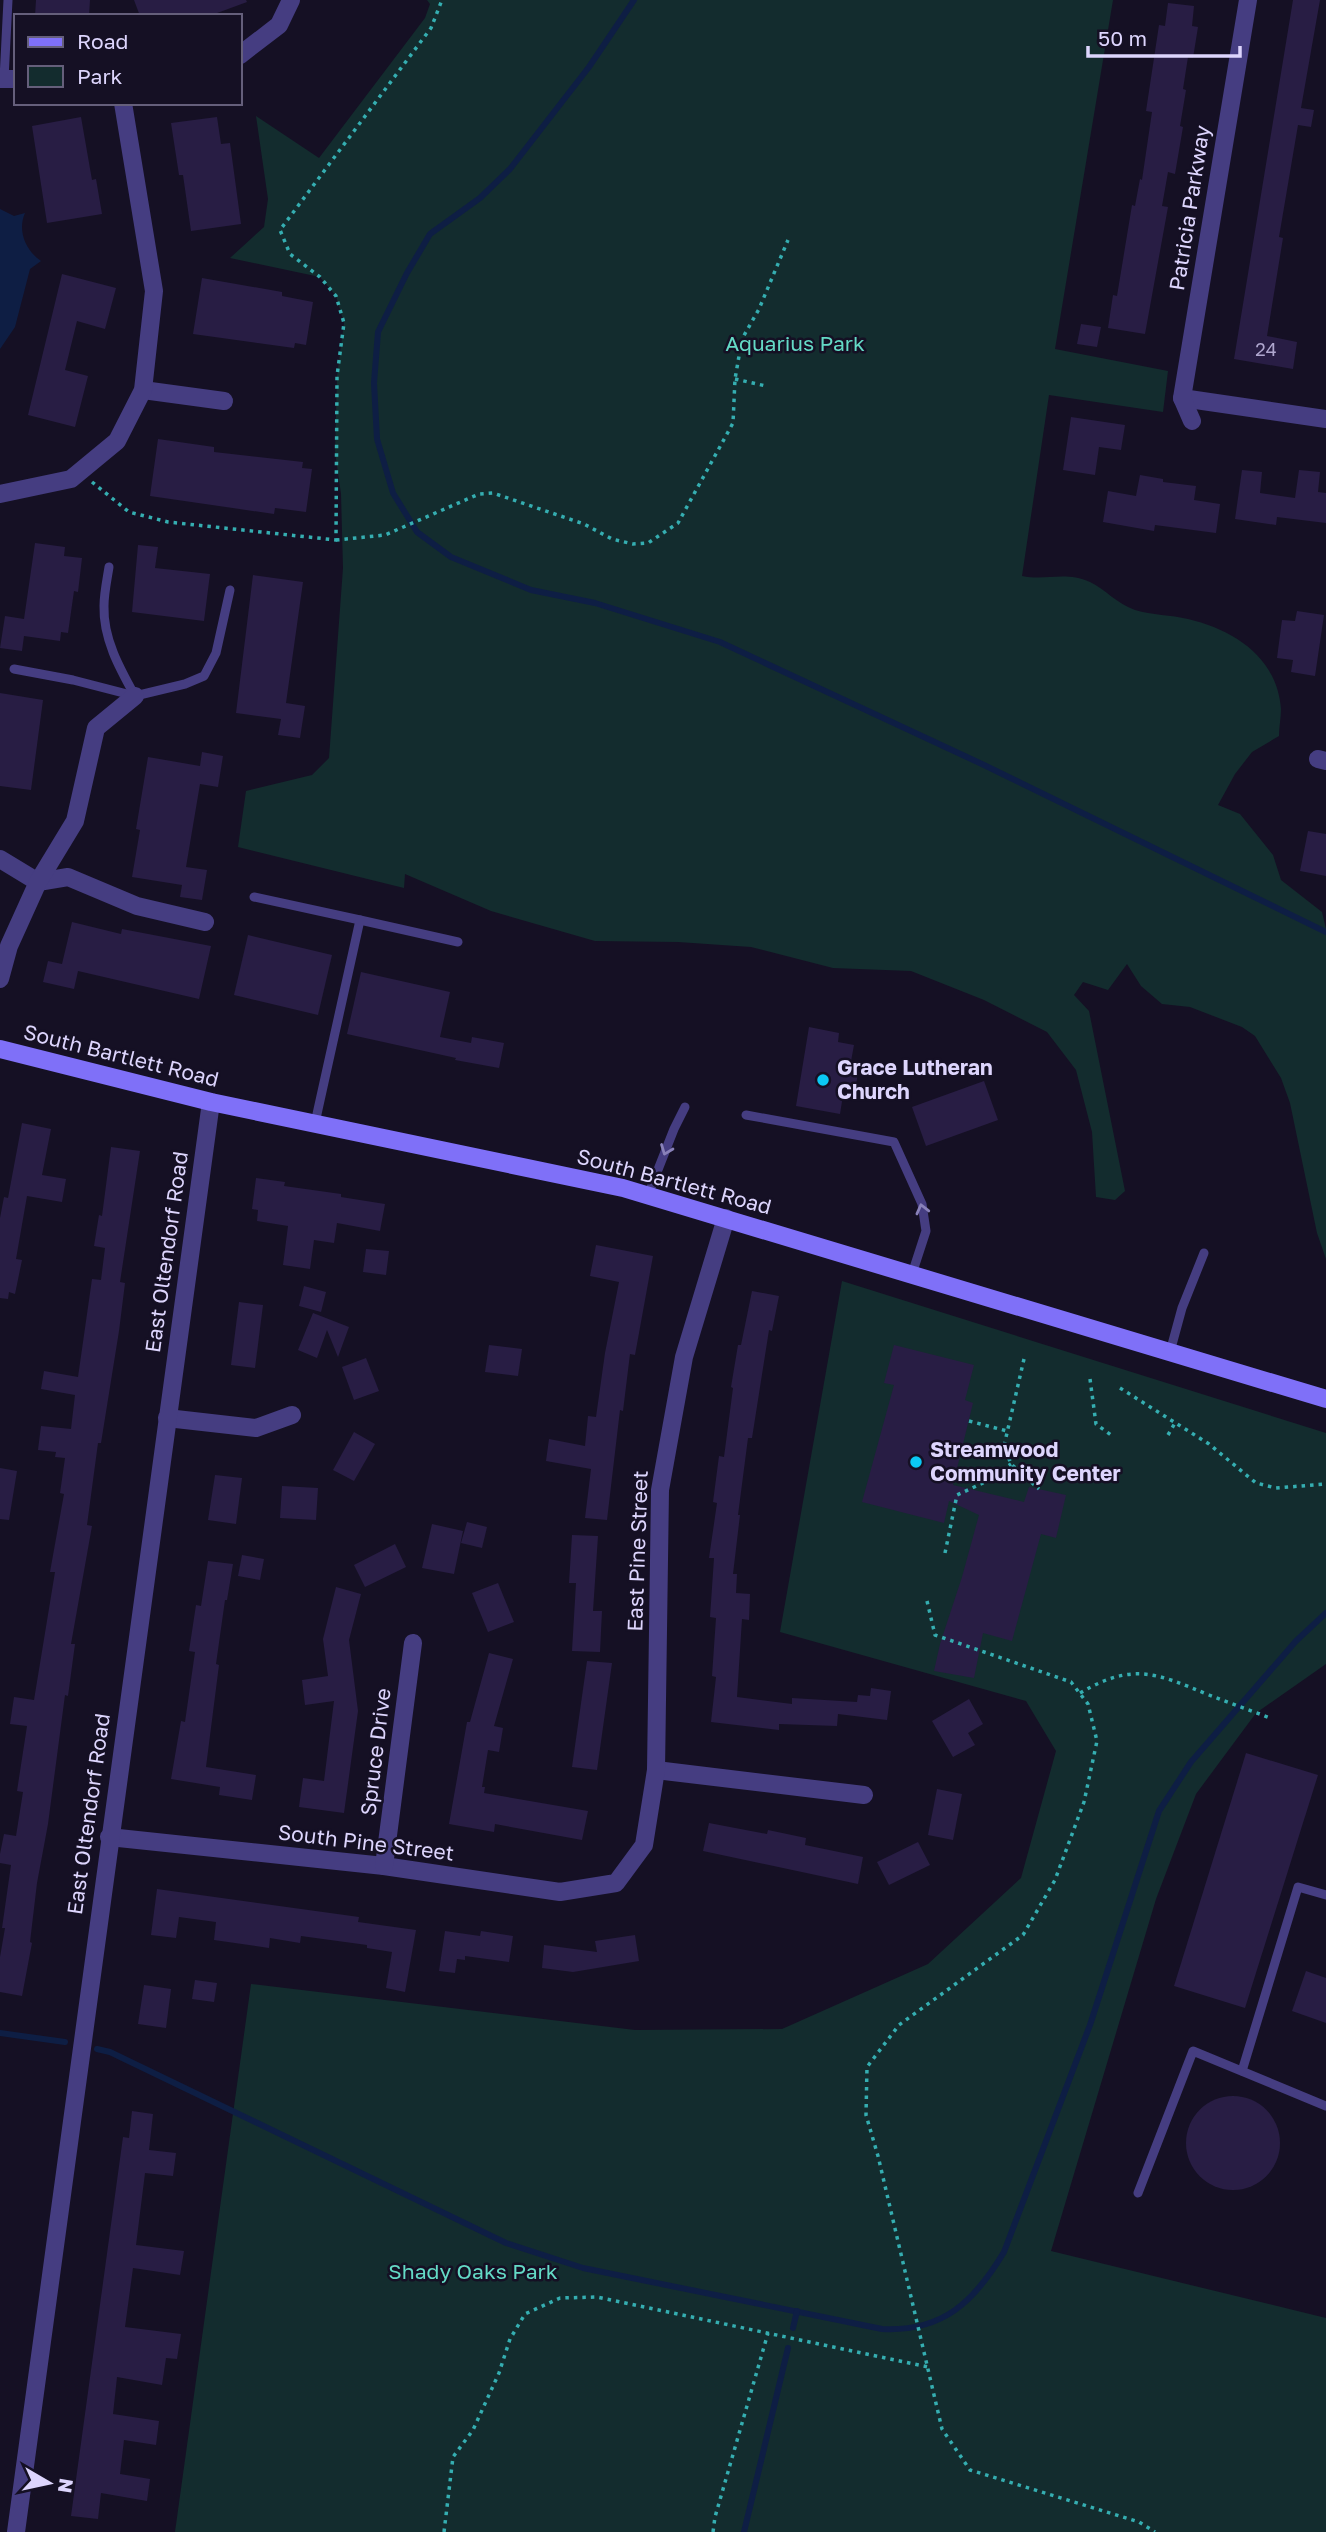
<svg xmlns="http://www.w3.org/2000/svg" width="1326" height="2532" font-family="'Golos Text',sans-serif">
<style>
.green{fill:#132c2e}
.water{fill:#0e1e44}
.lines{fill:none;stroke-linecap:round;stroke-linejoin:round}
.stream{stroke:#0e1e44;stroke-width:6}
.building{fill:#281d44}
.path{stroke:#35aeb1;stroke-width:3.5;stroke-dasharray:3.5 5;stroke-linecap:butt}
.lane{stroke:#453d81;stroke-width:9}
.street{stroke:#453d81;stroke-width:18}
.secondary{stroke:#7f70f8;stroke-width:18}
.oneway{stroke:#8981b9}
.poi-dot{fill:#0bc8f3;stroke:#151024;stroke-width:2.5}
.labels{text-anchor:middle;stroke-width:5;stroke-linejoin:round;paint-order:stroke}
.number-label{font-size:18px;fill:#b0a7cf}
.street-label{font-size:21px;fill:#ddd5fd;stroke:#151024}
.park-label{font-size:21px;fill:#64dac6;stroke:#151024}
.poi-label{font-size:21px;font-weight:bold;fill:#ddd5fd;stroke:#151024;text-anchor:start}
</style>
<rect width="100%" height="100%" fill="#151024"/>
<g class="green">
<path d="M427,0H1113L1055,349L1168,371L1163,412L1049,395L1022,576C1046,581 1065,571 1090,582C1105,589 1117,604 1135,610C1152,615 1171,615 1188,619C1234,630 1277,657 1281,709C1281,717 1279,727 1279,736L1252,752L1235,774L1218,805L1240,814L1273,855L1281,880L1322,912L1326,929V1259L1317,1233L1290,1103L1281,1078L1255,1036L1242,1027L1190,1007L1162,1004L1141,986L1127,964L1108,990L1083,982L1074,995L1089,1011L1125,1191L1115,1200L1096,1197L1092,1132L1076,1070L1047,1032L984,1000L911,971L833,968L751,947L678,942L595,941L491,911L405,874L404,888L238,847L246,791L312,775L329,758L343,568L341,494L335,452L337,376L344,323L336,296L320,277L230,258L264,227L268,199L256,116L319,158L425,18L430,4Z"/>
<polygon points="842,1281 1326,1433 1326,1664 1256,1713 1196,1794 1156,1899 1051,2251 1326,2318 1326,2532 175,2532 251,1984 635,2030 782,2029 928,1964 1021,1878 1056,1751 1026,1701 780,1632"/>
</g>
<path class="water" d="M0,209L14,216L25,213C17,231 26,251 41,261L30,269L15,327L0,349Z"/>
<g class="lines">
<g class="stream">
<polyline points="634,0 589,67 510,169 480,198 430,234 407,273 378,332 374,383 377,439 393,493 417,532 451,557 531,590 595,603 720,642 984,765 1326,932"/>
<polyline points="0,2033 65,2042"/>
<path d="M97,2049L110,2052L506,2243L583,2268L882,2329C943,2332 974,2302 1004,2252L1090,2025L1159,1811L1191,1762L1296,1641L1326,1613"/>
<polyline points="793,2328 797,2311"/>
<polyline points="744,2532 788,2348"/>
</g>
</g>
<g class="building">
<polygon points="36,0 90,0 89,16 35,16"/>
<polygon points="134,0 246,0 247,2 209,16 140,16"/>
<polygon points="1293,0 1320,0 1301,108 1314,110 1311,127 1298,125 1279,237 1283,238 1267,336 1297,342 1293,369 1234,359"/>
<polygon points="1168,3 1194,6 1192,26 1198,27 1193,58 1188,57 1183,89 1186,90 1180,126 1183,127 1175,174 1168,172 1162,206 1168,207 1145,334 1108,328 1113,295 1117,296 1132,205 1135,206 1140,179 1142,180 1152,112 1146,111 1159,25 1165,26"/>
<polygon points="81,117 92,180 96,179 102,214 47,223 32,126"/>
<polygon points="217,117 221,144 230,143 241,224 191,231 183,175 179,175 171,123"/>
<polygon points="62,274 116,288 105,329 77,321 65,370 88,376 75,427 28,415"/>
<polygon points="202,278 282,292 282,296 313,302 306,345 295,343 294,348 193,334"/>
<polygon points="1081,324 1101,327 1097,347 1077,344"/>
<polygon points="1071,417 1125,425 1121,450 1099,447 1095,475 1063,470"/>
<polygon points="158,439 214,447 214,452 303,462 302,468 312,469 306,512 275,508 274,514 150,496"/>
<polygon points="1242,470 1262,472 1260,493 1295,498 1299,470 1320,472 1318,492 1326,493 1326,523 1277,517 1276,525 1235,519"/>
<polygon points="1140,475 1163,479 1163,482 1196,486 1194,500 1220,504 1216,533 1155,525 1154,531 1103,522 1108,491 1136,496"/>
<polygon points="35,543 65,547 64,556 82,558 78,592 74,591 68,633 61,632 60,641 24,636 22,651 0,648 5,616 24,619"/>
<polygon points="138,545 158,547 155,568 210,574 204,621 132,612"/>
<polygon points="253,575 303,582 286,703 305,706 300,738 278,735 281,719 236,713"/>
<polygon points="1297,611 1324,615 1315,676 1291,672 1293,660 1277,658 1282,620 1295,621"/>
<polygon points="0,693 43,700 31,790 0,786"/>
<polygon points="202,752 223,756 218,787 200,784 186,867 207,870 202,900 180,897 182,885 132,877 140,830 136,829 148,757 200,766"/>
<polygon points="1308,831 1326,834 1326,876 1300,871"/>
<polygon points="72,922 121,934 122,929 211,946 199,999 78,971 74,989 43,982 48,961 62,964"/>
<polygon points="248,935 332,955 318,1015 234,995"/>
<polygon points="361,972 450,992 440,1037 471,1043 472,1037 504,1043 499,1068 455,1060 456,1058 347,1034"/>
<polygon points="809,1027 839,1033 838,1042 854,1045 849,1072 858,1073 855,1091 844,1089 840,1114 796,1106"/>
<polygon points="984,1081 998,1120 926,1146 912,1107"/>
<polygon points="22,1123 51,1129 42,1175 66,1179 62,1202 27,1196 16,1259 22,1260 15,1294 9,1292 8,1299 0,1298 0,1218 4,1197 8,1198"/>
<polygon points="111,1147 140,1151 120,1282 125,1283 119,1331 101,1443 98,1443 87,1525 92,1526 71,1644 75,1644 68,1696 65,1695 48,1824 37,1883 30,1942 32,1943 22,1996 0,1992 0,1957 5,1928 2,1928 11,1865 0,1863 0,1854 4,1834 16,1836 23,1792 17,1791 27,1726 10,1724 14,1697 34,1700 55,1572 50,1572 64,1494 60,1493 65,1458 55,1457 56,1452 38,1450 41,1426 71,1429 75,1395 41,1389 44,1371 78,1377 92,1279 101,1280 105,1248 94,1246 99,1215 102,1216"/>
<polygon points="256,1178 285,1182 284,1186 341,1194 341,1197 385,1204 380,1231 337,1223 334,1243 314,1240 310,1269 283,1265 288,1226 257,1221 258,1210 252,1209"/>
<polygon points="596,1245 653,1256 635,1355 630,1354 623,1411 620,1410 607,1520 585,1518 591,1469 546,1461 549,1439 585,1446 588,1416 596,1417 605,1353 619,1282 590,1276"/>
<polygon points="366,1249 389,1251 386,1275 363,1272"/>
<polygon points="304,1286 326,1292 321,1312 299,1306"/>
<polygon points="752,1291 779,1296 772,1331 769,1330 752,1438 748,1438 738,1515 740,1515 733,1574 737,1574 736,1593 750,1594 749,1620 742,1619 737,1697 792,1704 792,1698 857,1702 858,1695 870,1696 871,1688 891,1691 887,1720 838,1714 837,1726 779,1724 779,1730 711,1722 716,1677 712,1676 716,1618 710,1617 714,1558 709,1558 717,1503 713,1502 719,1456 724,1457 733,1388 731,1387 738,1345 741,1345"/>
<polygon points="239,1302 263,1305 255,1368 231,1365"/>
<polygon points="313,1313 349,1327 338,1357 327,1330 317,1358 298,1350"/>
<polygon points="489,1345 522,1349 518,1376 485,1372"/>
<polygon points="894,1345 974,1365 965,1400 973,1403 953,1485 1024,1502 1029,1487 1066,1495 1056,1538 1041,1534 1012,1641 983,1633 974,1678 934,1671 940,1644 962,1577 979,1515 949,1501 944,1523 862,1502 894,1385 884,1383"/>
<polygon points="366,1358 379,1391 354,1400 342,1367"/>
<polygon points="354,1432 375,1444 354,1481 333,1470"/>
<polygon points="0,1468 17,1471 9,1520 0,1519"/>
<polygon points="215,1475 242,1478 236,1524 208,1520"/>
<polygon points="282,1486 318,1488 316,1520 280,1518"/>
<polygon points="467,1522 487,1527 482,1548 461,1543"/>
<polygon points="432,1524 463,1531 454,1574 422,1568"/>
<polygon points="572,1535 598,1536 593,1611 602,1611 600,1652 572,1651 576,1583 569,1583"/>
<polygon points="395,1544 406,1567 365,1587 354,1565"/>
<polygon points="242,1555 264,1559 260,1580 238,1576"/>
<polygon points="208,1561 233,1564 227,1600 225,1600 216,1664 219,1665 206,1767 256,1775 252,1800 219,1795 220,1787 171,1779 181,1721 185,1722 195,1652 189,1651 196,1605 201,1606"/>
<polygon points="498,1583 514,1622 488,1632 472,1593"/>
<polygon points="336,1587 361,1594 349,1640 358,1711 344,1813 299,1807 303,1778 324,1781 334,1701 305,1705 302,1680 328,1676 323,1639"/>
<polygon points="489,1653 513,1659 494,1726 503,1728 499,1752 488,1750 482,1787 485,1787 484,1793 588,1811 582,1840 495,1824 494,1832 449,1824 467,1722 470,1722"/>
<polygon points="587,1661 612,1663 597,1770 572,1767"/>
<polygon points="969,1699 983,1724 968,1733 975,1745 953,1757 932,1721"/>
<polygon points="1246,1753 1318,1775 1245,2008 1174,1986"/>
<polygon points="937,1789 962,1794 953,1840 928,1835"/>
<polygon points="709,1823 767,1834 768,1830 806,1838 805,1845 863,1857 858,1884 703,1851"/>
<polygon points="918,1842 930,1865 889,1885 877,1862"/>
<polygon points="157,1889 359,1917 358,1922 416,1930 405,1992 386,1988 392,1952 367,1948 367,1945 301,1936 300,1943 270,1938 269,1948 214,1940 216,1922 179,1917 176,1938 151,1935"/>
<polygon points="445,1931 480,1936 481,1931 513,1936 509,1962 465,1956 465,1960 457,1959 455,1973 439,1971"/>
<polygon points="635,1935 639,1961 573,1972 542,1968 544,1945 597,1952 595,1941"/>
<polygon points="1306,1971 1326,1978 1326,2023 1292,2011"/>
<polygon points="195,1980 217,1983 214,2002 192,1999"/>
<polygon points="144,1985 171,1989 166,2028 138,2024"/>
<circle cx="1233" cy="2143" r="47"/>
<polygon points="132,2111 153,2114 149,2150 176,2153 173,2176 145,2173 136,2245 184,2251 180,2275 133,2268 125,2327 181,2334 177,2359 166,2358 162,2385 117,2377 113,2414 159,2421 156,2445 124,2440 120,2474 150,2479 147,2501 101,2493 98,2519 71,2516 123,2137 129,2138"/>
</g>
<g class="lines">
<g class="path">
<polyline points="735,379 766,386"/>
<polyline points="92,482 129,512 168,522 336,540 337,376 344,323 336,296 320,277 290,254 280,230 431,28 442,0"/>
<polyline points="336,540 385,535 479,494 493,493 584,524 612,539 633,544 648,543 678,523 733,423 735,379 742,339 759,309 788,240"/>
<polyline points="1024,1359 1004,1446 1011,1464 1039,1489"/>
<polyline points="1090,1379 1096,1424 1111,1435"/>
<polyline points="1120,1388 1209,1444 1256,1483 1276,1488 1326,1484"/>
<polyline points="969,1421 1007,1431"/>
<polyline points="1168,1435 1175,1423"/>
<polyline points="945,1553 957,1495 985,1482 1011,1464"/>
<polyline points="927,1601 935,1635 1071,1682 1088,1704 1097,1741 1084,1802 1055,1880 1023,1935 899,2025 867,2067 866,2115 878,2156 942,2429 970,2470 1139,2522 1155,2532"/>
<path d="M1080,1693C1133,1662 1156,1673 1209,1695C1229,1703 1250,1710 1270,1718"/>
<polyline points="444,2532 453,2457 473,2430 499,2373 510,2339 525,2314 560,2298 597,2297 928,2367"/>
<polyline points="713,2532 715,2517 768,2333"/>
</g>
<g class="lane">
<polyline points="4,79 8,0"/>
<path d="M109,567C107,580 104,593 104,606C103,639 120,669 135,696"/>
<polyline points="14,669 73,680 135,696 185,684 204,676 216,653 230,590"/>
<polyline points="254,897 360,920"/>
<polyline points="746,1115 894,1142 922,1204 926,1231 912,1274"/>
<polyline points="315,1123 360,920 458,942"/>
<polyline points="648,1195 674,1129 685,1107"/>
<polyline points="1170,1352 1182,1308 1204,1253"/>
<polyline points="1242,2071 1298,1887 1326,1895"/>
<polyline points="1138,2193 1193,2051 1326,2106"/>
</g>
<g class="street">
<polyline points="240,55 279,25 291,0"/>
<polyline points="0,79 16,79"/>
<polyline points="143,390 224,401"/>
<polyline points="1182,398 1326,419"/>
<polyline points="1192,421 1182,398 1248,0"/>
<polyline points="0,494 71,479 117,441 143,390 154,291 123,103"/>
<polyline points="1318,759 1326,761"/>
<polyline points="0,859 38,882 68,877 137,906 205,922"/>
<polyline points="0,979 9,946 38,882 75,821 96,728 135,696"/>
<polyline points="167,1418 256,1428 292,1415"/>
<polyline points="656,1770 864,1795"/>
<polyline points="109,1837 384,1866 560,1892 616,1883 644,1845 656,1770 660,1490 684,1357 726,1218"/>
<polyline points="384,1866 413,1643"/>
<polyline points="16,2532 211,1102"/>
</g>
<polyline class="secondary" points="0,1049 211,1102 623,1188 1326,1399"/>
</g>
<defs><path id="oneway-chevron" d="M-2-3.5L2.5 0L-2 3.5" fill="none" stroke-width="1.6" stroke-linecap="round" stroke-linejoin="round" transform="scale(1.75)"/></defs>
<g class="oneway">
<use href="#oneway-chevron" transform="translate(666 1150) rotate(111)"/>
<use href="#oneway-chevron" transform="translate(922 1209) rotate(-104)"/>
</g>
<g class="poi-dot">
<circle cx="823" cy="1080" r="7"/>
<circle cx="916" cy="1462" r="7"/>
</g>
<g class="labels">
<g class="number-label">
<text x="1266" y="356">24</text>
</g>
<g class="street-label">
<text transform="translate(1190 208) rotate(-81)" y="7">Patricia Parkway</text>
<text transform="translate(121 1056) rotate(14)" y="7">South Bartlett Road</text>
<text transform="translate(674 1182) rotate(15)" y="7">South Bartlett Road</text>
<text transform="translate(167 1252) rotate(-82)" y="7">East Oltendorf Road</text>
<text transform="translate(638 1551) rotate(-88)" y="7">East Pine Street</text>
<text transform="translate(376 1752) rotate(-83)" y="7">Spruce Drive</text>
<text transform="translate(89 1814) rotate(-82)" y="7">East Oltendorf Road</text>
<text transform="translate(366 1843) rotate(7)" y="7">South Pine Street</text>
</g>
<g class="park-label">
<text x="795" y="351">Aquarius Park</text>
<text x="473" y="2279">Shady Oaks Park</text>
</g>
<g class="poi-label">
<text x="837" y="1075">Grace Lutheran<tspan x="837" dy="24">Church</tspan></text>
<text x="930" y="1457">Streamwood<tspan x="930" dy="24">Community Center</tspan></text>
</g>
</g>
<rect x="14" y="14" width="228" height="91" fill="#151024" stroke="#655f7b" stroke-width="2"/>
<rect x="28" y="37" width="35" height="10" fill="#7f70f8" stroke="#655f7b" stroke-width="2"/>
<text x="77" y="49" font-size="21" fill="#ddd5fd">Road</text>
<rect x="28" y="66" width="35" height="21" fill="#132c2e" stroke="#655f7b" stroke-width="2"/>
<text x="77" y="84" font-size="21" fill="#ddd5fd">Park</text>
<g transform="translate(49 2483) rotate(99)" stroke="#151024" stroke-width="5" paint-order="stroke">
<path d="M0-5L12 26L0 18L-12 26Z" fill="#ddd5fd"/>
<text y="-10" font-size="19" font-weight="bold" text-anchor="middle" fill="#ddd5fd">N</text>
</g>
<path d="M1088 46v10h152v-10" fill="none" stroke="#ddd5fd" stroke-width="3.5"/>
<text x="1098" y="46" font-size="21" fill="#ddd5fd" stroke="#151024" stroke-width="5" paint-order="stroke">50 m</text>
</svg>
